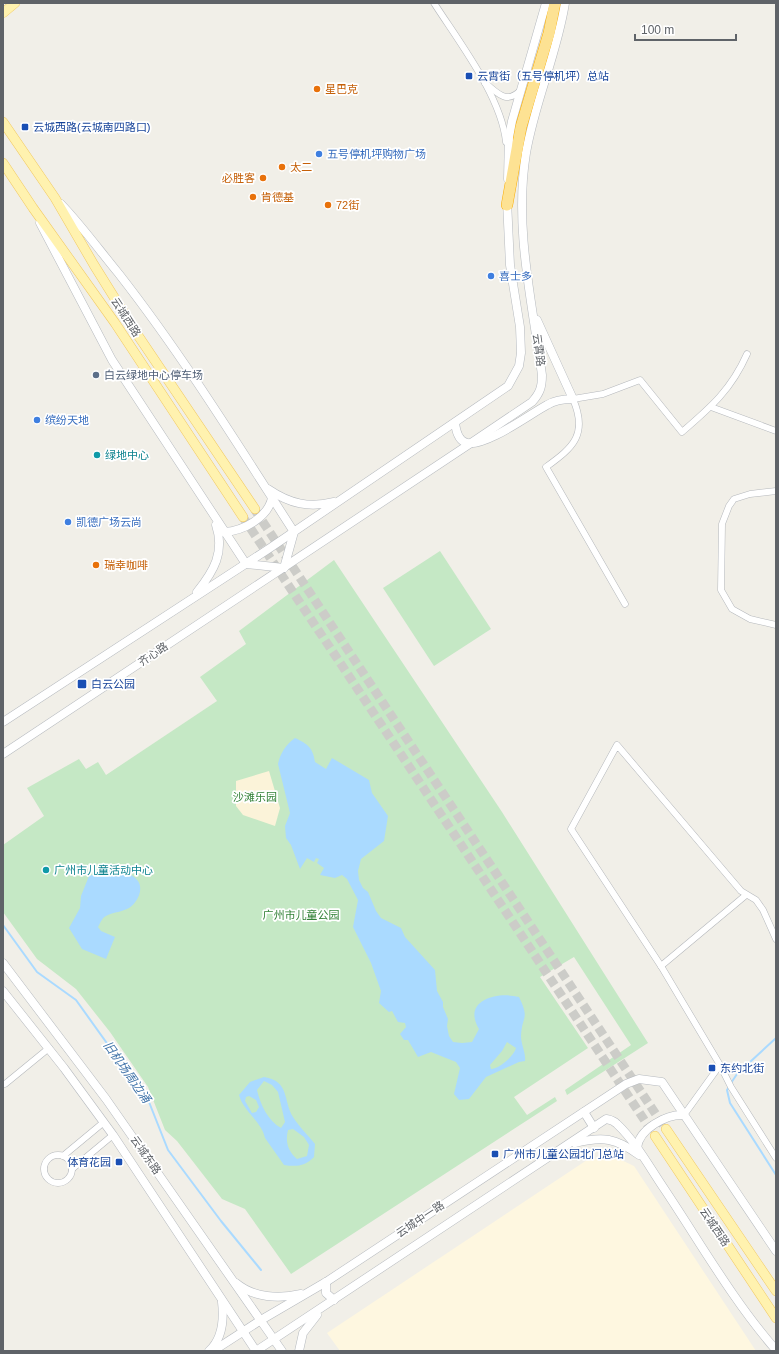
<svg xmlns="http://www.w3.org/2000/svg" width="779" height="1354" font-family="Arial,'Noto Sans SC',sans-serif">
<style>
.commercial{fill:#fef7e0}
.green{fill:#c5e8c5}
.sand{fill:#fbf3d9}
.water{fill:#aadaff;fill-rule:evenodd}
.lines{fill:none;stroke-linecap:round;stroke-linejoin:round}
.stream{stroke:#aadaff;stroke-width:2}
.primary-tunnel{stroke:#ccccc8;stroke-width:9;stroke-dasharray:9 4.5;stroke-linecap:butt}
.street-casing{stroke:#b5b8bc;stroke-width:7}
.secondary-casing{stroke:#b6babf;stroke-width:9}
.primary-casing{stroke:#f2c960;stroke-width:10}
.highway-casing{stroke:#f9ab00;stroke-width:12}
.street{stroke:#fff;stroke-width:6}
.secondary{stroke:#fff;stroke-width:8}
.primary{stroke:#fff2af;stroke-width:9}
.highway{stroke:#fde293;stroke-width:11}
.transit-dot{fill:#1a4fb4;stroke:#fff;stroke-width:1.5}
.food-dot{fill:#e8710a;stroke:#fff;stroke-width:1.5}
.shop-dot{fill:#3f7fe0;stroke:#fff;stroke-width:1.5}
.service-dot{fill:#5c6f8a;stroke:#fff;stroke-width:1.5}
.culture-dot{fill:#0f9aa8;stroke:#fff;stroke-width:1.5}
.labels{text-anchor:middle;stroke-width:3.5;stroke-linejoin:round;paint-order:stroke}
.transit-label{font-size:11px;fill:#164399;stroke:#fff;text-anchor:start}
.food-label{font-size:11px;fill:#c56008;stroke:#fff;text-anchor:start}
.shop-label{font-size:11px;fill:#366cbe;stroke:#fff;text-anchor:start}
.street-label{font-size:11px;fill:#5f6368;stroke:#fff}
.service-label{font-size:11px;fill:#4e5e75;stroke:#fff;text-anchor:start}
.culture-label{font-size:11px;fill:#0d838f;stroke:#fff;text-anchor:start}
.park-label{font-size:11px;fill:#348238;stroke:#fff}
.water-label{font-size:12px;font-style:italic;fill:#4174aa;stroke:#fff}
</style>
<rect width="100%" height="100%" fill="#f1efe8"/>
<polygon class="commercial" points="613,1156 634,1166 756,1351 340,1351 327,1333 587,1160"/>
<g class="green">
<polygon points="440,551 491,629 434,666 383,588"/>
<polygon points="334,560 502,812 648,1043 567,1095 565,1090 631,1045 574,957 540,977 588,1048 514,1097 527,1115 555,1097 557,1101 291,1274 245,1209 222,1199 177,1141 165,1130 148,1087 110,1032 76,989 37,959 3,912 3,845 44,816 27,788 79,759 86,769 98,762 106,775 217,701 200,677 246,644 239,631"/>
</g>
<polygon class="sand" points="269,771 280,808 275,826 243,815 236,806 236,781"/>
<g class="water">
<path d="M295,738C308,744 313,748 315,762L326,769L332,758L369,780L372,793L388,816L384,841L361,859L358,871L359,880L363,888L368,892L376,911L381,918L401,928L405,937L435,970L437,991L443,1002V1007L448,1019L447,1026L449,1036L453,1042L462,1043L472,1042L479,1029C462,1001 496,991 519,997C530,1020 522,1015 521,1036C521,1045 526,1052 525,1061L519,1062L486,1077L469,1099L459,1100L454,1094L460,1068L456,1062L431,1052L418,1057L408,1040H404L400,1034L406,1027L405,1023L398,1022L392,1011L389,1012L379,1003L381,991L371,963L353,927L358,900L347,879L342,875L335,878L320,875L324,868L317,863L319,859L316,858L314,862L307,858L300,869L291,845L286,838L285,826L290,813L278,764C280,754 286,744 295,738ZM507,1042L516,1048C514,1056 499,1069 491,1069L490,1065L502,1051Z"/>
<path d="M110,869C120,870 131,872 138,881C144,890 137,903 129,908C122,912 114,912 108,915C102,917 101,922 98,927L101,931L115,937L106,959L82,949L69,928L80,908L81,896L89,876Z"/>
<path d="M264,1077C290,1081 283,1101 293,1117C300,1128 308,1135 315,1144L314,1157C305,1166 297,1167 284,1165L265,1138C262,1122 243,1111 239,1095L250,1082ZM264,1081L272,1085L278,1092L285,1122L281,1128C268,1121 260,1104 257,1090ZM249,1096L256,1100L259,1107L256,1112L252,1113L245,1101L246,1097ZM293,1129L304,1137L309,1145L307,1156L297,1159C288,1151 285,1142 288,1130Z"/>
</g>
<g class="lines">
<g class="stream">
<polyline points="3,925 37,972 76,1000 149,1102 168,1150 221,1221 261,1270"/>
<polyline points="731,1083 737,1074 776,1038"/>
<polyline points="729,1087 727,1090 730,1103 776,1175"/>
</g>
<g class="primary-tunnel">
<polyline points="255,510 665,1128"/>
<polyline points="243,517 655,1136"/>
</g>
<defs>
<g id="street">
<path d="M434,3C459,42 501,96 506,142"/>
<path d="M485,83C498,93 506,105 521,90"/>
<polyline points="711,407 776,431"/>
<polyline points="776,491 750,494 734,499 729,506 722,524 721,590 732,609 750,619 776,625"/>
<path d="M625,604L546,467C574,447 588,434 573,399L603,394L640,380L682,432C711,407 731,390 747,354"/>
<polyline points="661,966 746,895"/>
<polyline points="720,1065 661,966 571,829 617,745 741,891 756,900 763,910 776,939"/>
<polyline points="3,1084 5,1084 49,1048"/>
<polyline points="684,1115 720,1065 731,1087 776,1158"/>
<circle cx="58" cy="1169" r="14"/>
<polyline points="63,1156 104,1122"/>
<polyline points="72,1169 113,1135"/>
</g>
<g id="secondary">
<polyline points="508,179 509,137 512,121 546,3"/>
<path d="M61,204C82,226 100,251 119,274C183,356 238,445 294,532L284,568"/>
<polyline points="40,223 112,360 246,564 284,568"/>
<path d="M455,423C456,431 458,441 467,443C486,447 530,414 547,405C555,400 564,399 573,399L537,320"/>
<path d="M268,489C290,504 309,508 334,502"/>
<path d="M224,532C244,531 268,517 272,498"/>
<path d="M197,592C214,571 225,552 216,525"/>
<polyline points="3,722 270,548 508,386 519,366 521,353 520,327 510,265 507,201"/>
<path d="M3,754L471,443L532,402C540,393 542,387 542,375C532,301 514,227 526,153C535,101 557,54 565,3"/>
<polyline points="3,963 106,1099 282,1351"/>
<polyline points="3,991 64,1068 113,1135 256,1351"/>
<polyline points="584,1112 594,1128"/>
<path d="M575,1143C603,1136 616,1138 639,1155"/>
<path d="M637,1148C639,1129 666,1114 684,1115"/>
<polyline points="326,1282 326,1293 334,1300"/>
<path d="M236,1283C254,1298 279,1299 301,1294"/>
<path d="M209,1351C222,1339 224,1319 222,1302"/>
<polyline points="213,1351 261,1320 326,1282 626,1084 639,1079 662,1082 776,1251"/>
<path d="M256,1351L606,1119C611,1120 613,1120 617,1124C636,1142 650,1168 665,1190C701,1244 734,1302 776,1350"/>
<polyline points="299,1351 303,1333 317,1315"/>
</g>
<g id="primary">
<polyline points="3,13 15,3"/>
<polyline points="3,122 55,198 94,265 137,334 255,509"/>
<polyline points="3,163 33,208 115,323 243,517"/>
<polyline points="666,1129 776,1291"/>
<polyline points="655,1136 776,1318"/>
</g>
<polyline id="highway" points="507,205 521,127 549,33 555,3"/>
</defs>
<use href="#street" class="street-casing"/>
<use href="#secondary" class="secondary-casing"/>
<use href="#primary" class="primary-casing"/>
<use href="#highway" class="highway-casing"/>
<use href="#street" class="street"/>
<use href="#secondary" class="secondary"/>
<use href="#primary" class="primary"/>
<use href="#highway" class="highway"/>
</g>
<g class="transit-dot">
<rect x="465" y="72" width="8" height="8" rx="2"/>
<rect x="21" y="123" width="8" height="8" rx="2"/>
<rect x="77" y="679" width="10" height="10" rx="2"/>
<rect x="708" y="1064" width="8" height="8" rx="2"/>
<rect x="491" y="1150" width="8" height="8" rx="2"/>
<rect x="115" y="1158" width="8" height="8" rx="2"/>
</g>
<g class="food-dot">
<circle cx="317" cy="89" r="4"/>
<circle cx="282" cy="167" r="4"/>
<circle cx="263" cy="178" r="4"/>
<circle cx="253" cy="197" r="4"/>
<circle cx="328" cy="205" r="4"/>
<circle cx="96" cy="565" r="4"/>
</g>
<g class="shop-dot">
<circle cx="319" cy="154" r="4"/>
<circle cx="491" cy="276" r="4"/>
<circle cx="37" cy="420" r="4"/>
<circle cx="68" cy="522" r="4"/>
</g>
<circle class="service-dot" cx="96" cy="375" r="4"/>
<g class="culture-dot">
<circle cx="97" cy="455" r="4"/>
<circle cx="46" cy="870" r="4"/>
</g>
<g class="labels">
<g class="transit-label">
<text x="477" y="80">云霄街（五号停机坪）总站</text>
<text x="33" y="131">云城西路(云城南四路口)</text>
<text x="91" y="688">白云公园</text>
<text x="720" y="1072">东约北街</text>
<text x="503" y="1158">广州市儿童公园北门总站</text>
<text x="111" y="1166" text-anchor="end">体育花园</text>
</g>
<g class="food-label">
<text x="325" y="93">星巴克</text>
<text x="290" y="171">太二</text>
<text x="255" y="182" text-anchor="end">必胜客</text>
<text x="261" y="201">肯德基</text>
<text x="336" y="209">72街</text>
<text x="104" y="569">瑞幸咖啡</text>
</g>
<g class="shop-label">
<text x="327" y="158">五号停机坪购物广场</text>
<text x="499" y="280">喜士多</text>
<text x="45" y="424">缤纷天地</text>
<text x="76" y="526">凯德广场云尚</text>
</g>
<g class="street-label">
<text transform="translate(126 317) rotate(57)" y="4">云城西路</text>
<text transform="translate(539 350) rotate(82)" y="4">云霄路</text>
<text transform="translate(153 654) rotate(-34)" y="4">齐心路</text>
<text transform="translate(146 1155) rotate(55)" y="4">云城东路</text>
<text transform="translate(420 1219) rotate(-34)" y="4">云城中一路</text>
<text transform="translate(715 1227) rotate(56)" y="4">云城西路</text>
</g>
<g class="service-label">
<text x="104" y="379">白云绿地中心停车场</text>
</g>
<g class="culture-label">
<text x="105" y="459">绿地中心</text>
<text x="54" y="874">广州市儿童活动中心</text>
</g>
<g class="park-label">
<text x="255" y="801">沙滩乐园</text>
<text x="301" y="919">广州市儿童公园</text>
</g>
<g class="water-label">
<text transform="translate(127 1072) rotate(55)" y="4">旧机场周边涌</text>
</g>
</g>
<rect width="779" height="1354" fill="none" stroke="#5f6368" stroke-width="8"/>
<path d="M635 34v6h101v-6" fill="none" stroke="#5f6368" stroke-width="2"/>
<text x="641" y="34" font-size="12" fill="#5f6368" stroke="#ffffff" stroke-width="3" paint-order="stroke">100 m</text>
</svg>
